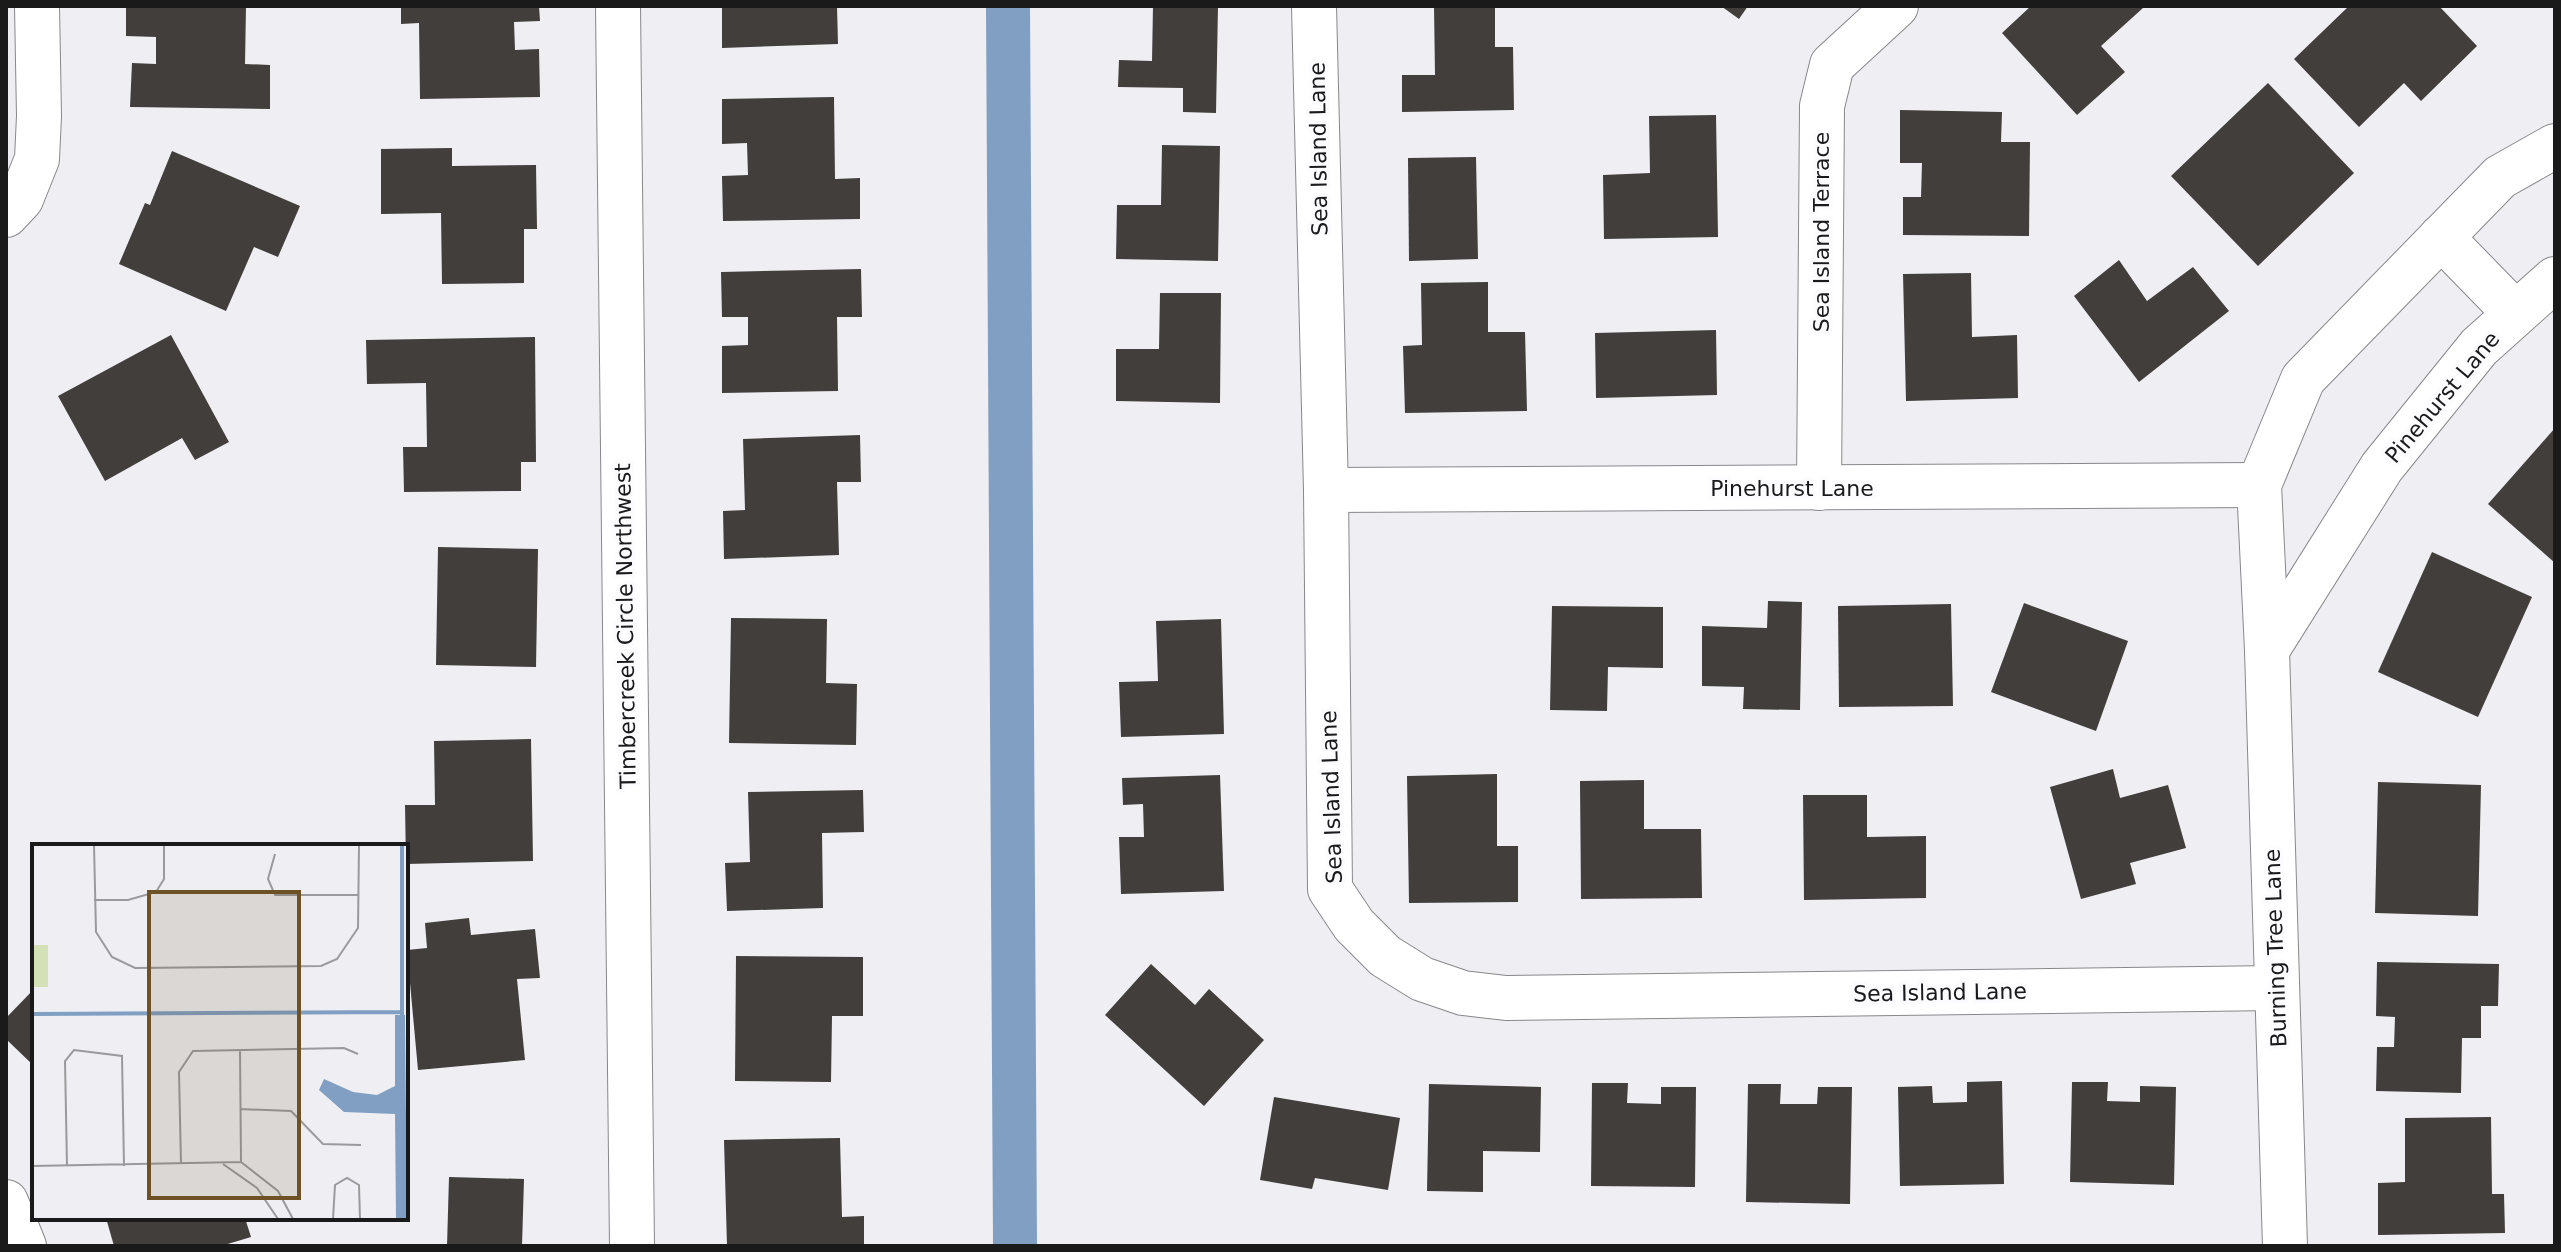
<svg xmlns="http://www.w3.org/2000/svg" width="2561" height="1252" font-family="'DejaVu Sans',sans-serif">
<style>
.lines{fill:none;stroke-linecap:round;stroke-linejoin:round}
.canal{stroke:#809fc2;stroke-width:44}
.building{fill:#413e3c}
.minor-casing{stroke:#88888c;stroke-width:46}
.minor{stroke:#fff;stroke-width:44}
.labels{text-anchor:middle;stroke-width:8;stroke-linejoin:round;paint-order:stroke}
.street-label{font-size:22px;fill:#1a1a1b;stroke:#fcfcff}
.inset-river{fill:none;stroke:#809fc2;stroke-width:4}
.inset-road{fill:none;stroke:#9a9a9d;stroke-width:2}
.view{fill:#6e5225;fill-opacity:0.15;stroke:#6e5225;stroke-width:4}
.inset-edge{fill:none;stroke:#1a1a1b;stroke-width:4}
</style>
<rect width="100%" height="100%" fill="#efeff3"/>
<g class="lines">
<polyline class="canal" points="1008,6 1015,1246"/>
</g>
<g class="building">
<polygon points="126,6 246,6 245,64 270,65 270,109 130,107 132,63 156,64 156,37 126,36"/>
<polygon points="401,6 539,6 540,21 514,22 515,50 539,49 540,97 420,99 419,23 401,24"/>
<polygon points="722,6 837,6 838,44 722,48"/>
<polygon points="1153,6 1218,6 1216,113 1183,112 1183,88 1118,87 1119,60 1152,61"/>
<polygon points="1434,6 1495,6 1495,47 1513,47 1514,110 1402,112 1402,75 1435,75"/>
<polygon points="1721,6 1748,6 1739,19"/>
<polygon points="2031,6 2141,6 2143,8 2101,46 2125,72 2077,115 2002,33"/>
<polygon points="2349,6 2439,6 2477,46 2421,101 2404,83 2359,127 2294,59"/>
<polygon points="2268,83 2354,173 2258,266 2171,176"/>
<polygon points="834,97 835,179 860,178 860,219 723,221 722,176 748,175 747,143 722,144 722,99"/>
<polygon points="1900,110 2002,112 2001,142 2030,142 2029,236 1903,235 1903,197 1921,197 1922,163 1900,163"/>
<polygon points="1716,115 1718,237 1604,239 1603,175 1650,173 1649,116"/>
<polygon points="1162,145 1220,146 1218,261 1116,259 1117,205 1161,205"/>
<polygon points="452,148 452,166 536,165 537,229 524,229 524,283 442,284 441,213 381,214 381,149"/>
<polygon points="172,151 300,206 278,257 254,247 226,311 119,264 145,203 150,205"/>
<polygon points="1476,157 1478,259 1409,261 1408,158"/>
<polygon points="2119,260 2147,301 2193,267 2229,311 2139,382 2074,296"/>
<polygon points="861,269 862,317 837,317 838,391 722,393 722,346 748,345 748,317 722,317 721,272"/>
<polygon points="1971,273 1972,337 2017,335 2018,398 1906,401 1903,274"/>
<polygon points="1488,282 1488,332 1525,332 1527,411 1405,413 1403,346 1422,345 1421,283"/>
<polygon points="1160,293 1221,293 1220,403 1116,401 1116,349 1159,349"/>
<polygon points="1716,330 1717,395 1596,398 1595,333"/>
<polygon points="171,335 229,442 195,460 182,438 105,481 58,396"/>
<polygon points="535,337 536,462 521,462 521,491 404,492 403,447 427,447 426,383 367,384 366,340"/>
<polygon points="2555,428 2555,563 2488,504"/>
<polygon points="860,435 861,482 837,482 839,555 724,559 723,511 745,510 743,439"/>
<polygon points="438,547 538,549 536,667 436,665"/>
<polygon points="2432,552 2532,597 2478,717 2378,672"/>
<polygon points="1768,601 1802,602 1800,710 1743,709 1744,687 1702,686 1702,626 1767,628"/>
<polygon points="2024,603 2128,641 2096,731 1991,692"/>
<polygon points="1951,604 1953,706 1839,707 1838,606"/>
<polygon points="1552,606 1663,607 1663,668 1608,667 1607,711 1550,710"/>
<polygon points="731,618 827,619 826,683 857,684 856,745 729,743"/>
<polygon points="1221,619 1224,734 1121,737 1119,682 1158,681 1156,621"/>
<polygon points="531,739 533,861 406,864 405,805 435,805 434,741"/>
<polygon points="2113,769 2120,798 2168,785 2186,848 2130,863 2136,884 2081,899 2050,787"/>
<polygon points="1497,774 1497,846 1518,846 1518,902 1409,903 1407,776"/>
<polygon points="1220,775 1224,891 1121,894 1119,837 1144,837 1143,804 1123,805 1122,778"/>
<polygon points="1644,780 1644,829 1701,829 1702,898 1581,899 1580,781"/>
<polygon points="2378,782 2481,785 2478,916 2375,913"/>
<polygon points="863,790 864,832 822,833 823,908 727,911 725,863 750,862 748,792"/>
<polygon points="1803,795 1867,795 1867,837 1926,836 1926,898 1804,900"/>
<polygon points="469,918 471,935 535,929 540,978 517,979 525,1060 418,1070 407,950 427,948 425,923"/>
<polygon points="736,956 863,957 863,1016 832,1016 831,1082 735,1081"/>
<polygon points="2377,962 2499,964 2498,1006 2481,1006 2481,1038 2462,1038 2461,1093 2376,1091 2377,1047 2394,1047 2395,1017 2376,1016"/>
<polygon points="1151,964 1195,1005 1209,989 1264,1040 1204,1106 1105,1015"/>
<polygon points="34,989 34,1066 6,1039 6,1018"/>
<polygon points="2002,1081 2004,1184 1900,1186 1898,1087 1932,1086 1933,1103 1967,1102 1967,1082"/>
<polygon points="2072,1082 2108,1082 2107,1101 2140,1102 2140,1086 2176,1087 2174,1185 2070,1182"/>
<polygon points="1592,1083 1628,1083 1627,1103 1661,1104 1661,1087 1696,1087 1695,1187 1591,1186"/>
<polygon points="1429,1084 1541,1087 1540,1152 1483,1151 1483,1192 1427,1191"/>
<polygon points="1748,1084 1781,1084 1780,1104 1817,1104 1818,1087 1852,1087 1850,1204 1746,1202"/>
<polygon points="1274,1097 1400,1118 1388,1190 1315,1178 1312,1189 1260,1180"/>
<polygon points="2491,1117 2492,1194 2504,1194 2505,1233 2378,1235 2378,1183 2405,1182 2405,1118"/>
<polygon points="840,1138 842,1217 864,1216 864,1246 727,1246 724,1140"/>
<polygon points="449,1177 524,1179 522,1246 447,1246"/>
<polygon points="106,1218 245,1218 251,1237 221,1246 114,1246"/>
</g>
<g class="lines">
<defs>
<g id="minor">
<polyline points="618,6 632,1246"/>
<polyline points="1314,6 1326,490 1330,889 1354,925 1385,956 1422,979 1463,993 1506,998 2276,988"/>
<polyline points="6,215 21,199 37,159 39,116 37,6"/>
<polyline points="2441,237 2515,313"/>
<polyline points="1819,488 1822,106 1832,65 1896,6"/>
<polyline points="1326,490 2259,485"/>
<polyline points="2267,650 2382,467 2479,347 2555,279"/>
<polyline points="6,1202 24,1246"/>
<polyline points="2285,1246 2267,650 2259,485 2303,379 2500,177 2555,146"/>
</g>
</defs>
<use href="#minor" class="minor-casing"/>
<use href="#minor" class="minor"/>
</g>
<g class="labels">
<g class="street-label">
<text transform="translate(1318 149) rotate(-91)" y="8">Sea Island Lane</text>
<text transform="translate(1821 232) rotate(-90)" y="8">Sea Island Terrace</text>
<text transform="translate(2442 397) rotate(-50)" y="8">Pinehurst Lane</text>
<text x="1792" y="496">Pinehurst Lane</text>
<text transform="translate(625 626) rotate(-91)" y="8">Timbercreek Circle Northwest</text>
<text transform="translate(1331 797) rotate(-92)" y="8">Sea Island Lane</text>
<text transform="translate(2275 948) rotate(-92)" y="8">Burning Tree Lane</text>
<text transform="translate(1940 992) rotate(-1)" y="8">Sea Island Lane</text>
</g>
</g>
<g transform="translate(32 844)">
<rect width="376" height="376" fill="#efeff3"/>
<path d="M0,101H16V143H0Z" fill="#d4e0b6"/>
<path d="M363,171H373L375,375H364L363,270L312,268L287,246L292,235L321,248L345,251L363,242Z" fill="#809fc2"/>
<path class="inset-river" d="M0,170L370,168M370,178V1"/>
<path class="inset-road" d="M62,1L64,88L80,113L103,124L289,122L305,115L326,84L327,1M243,10L236,35L243,51H327M62,56H96L124,48L132,35V1M208,206L209,318M208,265L259,267L291,300L329,301M149,320L147,228L161,207L312,204L326,210M191,320L225,344L246,375M0,322L209,318L246,347L261,375M35,322L33,217L42,206L90,212L92,322M301,375L303,341L315,334L327,341L328,375"/>
<path class="view" d="M117,48H267V354H117Z"/>
<rect width="376" height="376" class="inset-edge"/>
</g>
<rect width="2561" height="1252" fill="none" stroke="#1a1a1b" stroke-width="16"/>
</svg>
